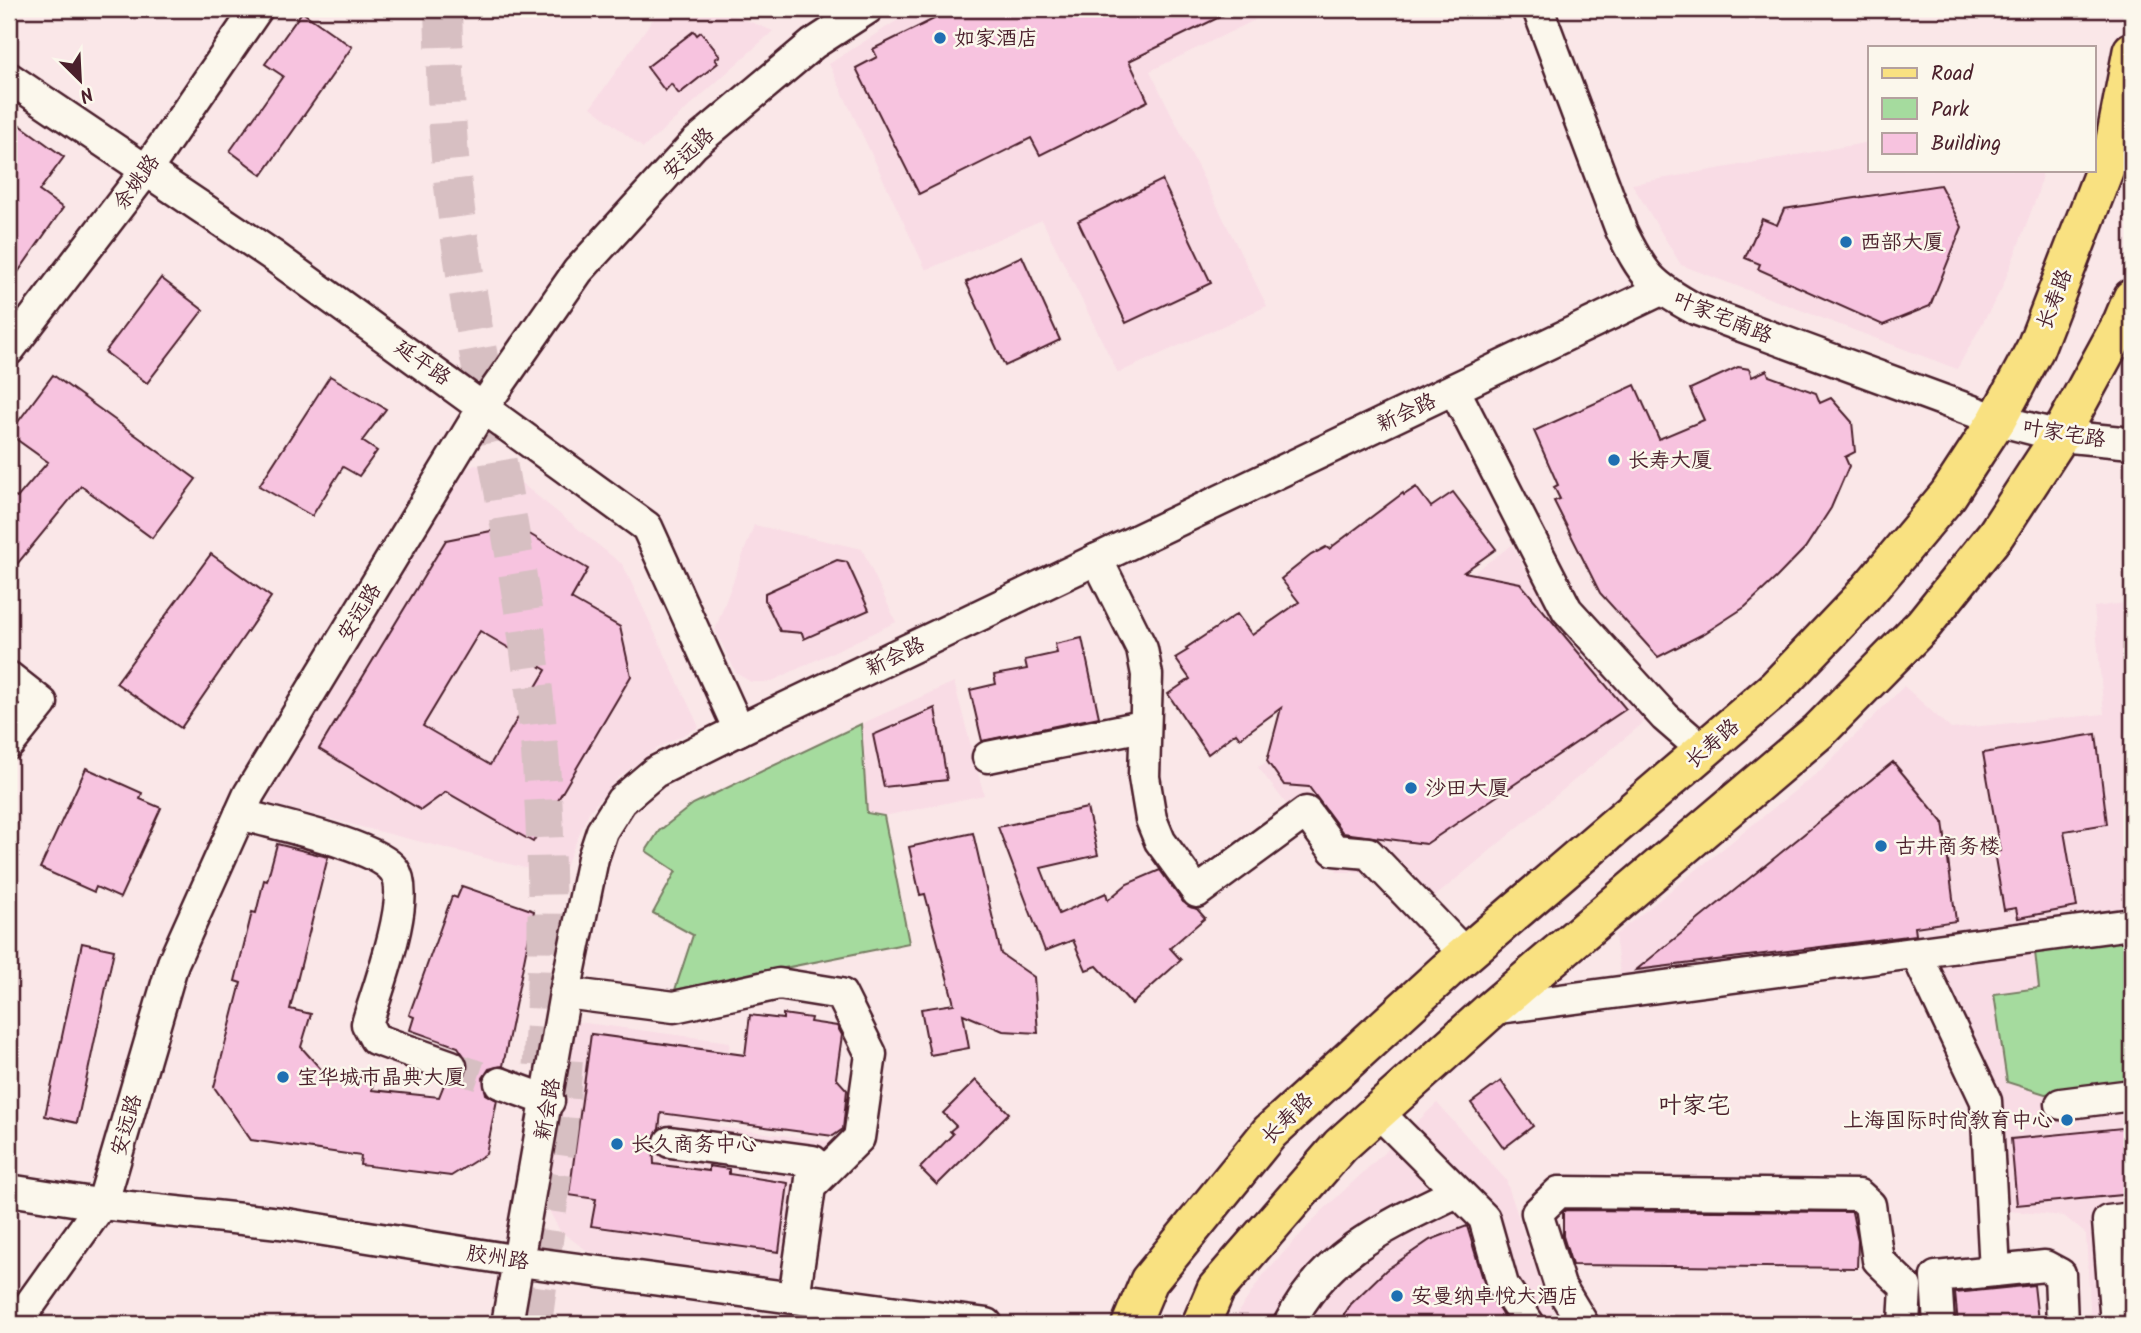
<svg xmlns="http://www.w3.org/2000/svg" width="2141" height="1333" font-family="Kalam,'LXGW WenKai TC',sans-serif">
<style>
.built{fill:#f9dce5}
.green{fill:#a5db9e;stroke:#787d64;stroke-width:2}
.building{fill:#f7c3df;stroke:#4a1f2b;stroke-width:2;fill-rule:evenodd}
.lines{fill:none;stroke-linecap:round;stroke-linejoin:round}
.minor-tunnel{stroke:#d7bfc2;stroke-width:30;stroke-dasharray:30 15;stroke-linecap:butt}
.highway-tunnel{stroke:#d7bfc2;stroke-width:38;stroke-dasharray:38 19;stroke-linecap:butt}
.minor-casing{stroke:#4a1f2b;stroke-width:35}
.major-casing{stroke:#4a1f2b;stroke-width:42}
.minor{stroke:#fbf7ec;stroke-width:30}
.major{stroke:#f9e181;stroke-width:37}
.poi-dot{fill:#1f6fb2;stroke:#fbf7ec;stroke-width:2.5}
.labels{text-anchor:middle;stroke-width:5;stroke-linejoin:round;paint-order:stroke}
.poi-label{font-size:21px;fill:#4a1f2b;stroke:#fbf7ec;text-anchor:start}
.street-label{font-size:21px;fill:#4a1f2b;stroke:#fbf7ec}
.quarter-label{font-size:24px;fill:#4a1f2b;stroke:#fbf7ec}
</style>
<rect width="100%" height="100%" fill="#fae7e8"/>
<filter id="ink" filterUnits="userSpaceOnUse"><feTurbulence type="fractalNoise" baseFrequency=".0143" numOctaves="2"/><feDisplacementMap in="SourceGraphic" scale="14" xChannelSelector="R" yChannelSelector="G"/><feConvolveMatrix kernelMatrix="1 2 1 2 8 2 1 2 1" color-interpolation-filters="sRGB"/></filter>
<g filter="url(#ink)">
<g class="built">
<polygon points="660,9 719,9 773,31 643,148 591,107"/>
<polygon points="915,9 1250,9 1255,20 1150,71 1267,306 1118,373 1042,220 926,270 829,64"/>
<polygon points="1870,142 1870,170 2043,170 2037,196 2002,288 1957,369 1681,265 1632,184"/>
<polygon points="475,465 505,470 623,565 699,727 656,749 618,778 589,812 561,877 266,803 289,753 460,472"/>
<polygon points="754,525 862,549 896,622 770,682 751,682 736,673 715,630"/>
<polygon points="1512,545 1528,575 1649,718 1407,920 1363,872 1338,872 1258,767 1268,761 1281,710"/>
<polygon points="2132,602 2132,913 1621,981 1615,935 1821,770 1904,686 1951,729 2104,714 2094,607"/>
<polygon points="954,682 984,795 884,816 867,814 861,724"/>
<polygon points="2132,940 2132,1324 2091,1324 2086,1234 2064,1216 2009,1211 2003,1140 2003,1099 1939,965"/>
<polygon points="578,1022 730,1042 719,1127 835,1142 812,1285 589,1252 560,1231 544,1201"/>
<polygon points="1437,1103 1506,1180 1547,1302 1561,1324 1230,1324 1264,1274 1319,1214"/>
</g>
<g class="green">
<polygon points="861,724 867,813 884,816 909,943 675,990 693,935 653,913 676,871 646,851 659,831 693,804"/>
<polygon points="2124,941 2132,942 2132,1084 2045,1094 2007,1082 1994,994 2039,988 2035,952"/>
</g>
<g class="building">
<polygon points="954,9 1236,9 1129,61 1148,101 1040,155 1031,138 919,194 856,68 877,57 873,49"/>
<polygon points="302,12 352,47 262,175 230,151 283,76 265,64"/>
<polygon points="694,31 697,35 701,32 720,56 715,59 718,63 679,94 671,84 665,91 647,67"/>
<polygon points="9,117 64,157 39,191 63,208 9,285"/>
<polygon points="1162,180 1211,283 1126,323 1078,221"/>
<polygon points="1940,185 1962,227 1930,306 1883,325 1758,269 1760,264 1745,258 1762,219 1777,225 1784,209"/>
<polygon points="1022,256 1060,340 1005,366 966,282"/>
<polygon points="161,278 203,310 147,383 105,352"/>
<polygon points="1738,367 1749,369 1752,377 1767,370 1769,376 1816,393 1820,403 1831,398 1852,422 1855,452 1845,457 1849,466 1831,508 1805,548 1776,578 1745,607 1705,633 1658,657 1600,593 1554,501 1560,499 1554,487 1558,485 1534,431 1635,385 1659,439 1704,420 1690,389"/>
<polygon points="53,375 196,479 152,538 81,486 9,574 9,493 17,498 48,462 9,434"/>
<polygon points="330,376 386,409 362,441 377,451 359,476 343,467 312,516 259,486"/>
<polygon points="1416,487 1431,507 1453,492 1496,549 1464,572 1520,583 1626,709 1426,844 1343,833 1309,787 1284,785 1267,761 1281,708 1240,738 1236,733 1208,754 1168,694 1190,679 1175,658 1188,650 1186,648 1237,614 1252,635 1299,602 1281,579 1311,555 1326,547 1329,549 1403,493 1404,495"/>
<path d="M516,526L588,569L571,599L620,627L631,676L533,842L446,792L421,810L319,749L446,540ZM480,631L546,670L490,765L423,726Z"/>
<polygon points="211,554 271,597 181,728 116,683"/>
<polygon points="837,560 847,562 869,610 804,639 802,633 780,631 765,600 765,593"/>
<polygon points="1082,638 1099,717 982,741 970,690 996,684 994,675 1027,669 1025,660 1057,653 1055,644"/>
<polygon points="935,708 947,780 884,787 873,735"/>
<polygon points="2096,734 2107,824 2064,831 2077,907 2018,918 2016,908 2004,910 1994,852 2000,851 1983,753"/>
<polygon points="1893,762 1943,822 1956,921 1915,927 1916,935 1636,970"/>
<polygon points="86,768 142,793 140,799 161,808 120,898 96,887 94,892 40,868"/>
<polygon points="1087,808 1098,855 1041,868 1059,914 1106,893 1108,900 1127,884 1160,870 1183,902 1197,909 1205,918 1170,948 1181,960 1132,1004 1097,966 1086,970 1073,940 1045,951 998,827"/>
<polygon points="973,833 1001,954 1034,977 1038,1033 1003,1031 963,1014 969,1048 930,1055 921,1009 954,1004 925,894 920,895 909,847"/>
<polygon points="277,844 328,857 290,1009 311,1014 301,1047 326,1075 373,1079 372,1090 439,1097 445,1082 455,1083 467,1072 468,1062 458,1047 410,1030 414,1017 409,1015 452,896 457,898 462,886 534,911 503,1066 489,1069 483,1078 486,1094 497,1100 486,1154 451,1176 360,1165 361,1156 251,1140 214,1087 241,983 235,981 252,912 256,913 264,880 267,881"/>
<polygon points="82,943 114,950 77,1123 45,1116"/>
<polygon points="783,1014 811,1018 810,1022 837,1026 842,1035 836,1078 847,1090 843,1129 833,1136 661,1113 659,1129 653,1140 654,1164 709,1171 709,1166 729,1169 729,1174 788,1183 779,1252 591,1226 596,1199 569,1195 591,1034 745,1055 750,1015 783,1019"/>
<polygon points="976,1080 1009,1113 937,1185 920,1168 953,1134 950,1131 956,1126 943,1113"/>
<polygon points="1501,1081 1533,1126 1504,1148 1471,1103"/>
<polygon points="2132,1127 2132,1194 2017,1205 2011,1139"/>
<polygon points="1566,1210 1852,1212 1858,1241 1857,1268 1572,1265 1563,1236 1563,1212"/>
<polygon points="1467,1226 1486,1289 1508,1324 1338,1324 1351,1304 1386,1270 1430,1240"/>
<polygon points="2034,1285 2038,1321 2019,1324 1958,1324 1955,1293"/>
</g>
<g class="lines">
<polyline class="minor-tunnel" points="451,1066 500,1083"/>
<g class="highway-tunnel">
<path d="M443,9C445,68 446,128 453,186C471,340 507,491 528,644C548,786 551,930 541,1074"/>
<polyline points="533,1324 559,1127 564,1059"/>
</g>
<defs>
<g id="minor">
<path d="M1538,9L1621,230C1643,275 1651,285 1695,309L1997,420L2060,436L2132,443"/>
<polyline points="9,78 272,255 647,527 739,730"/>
<polyline points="9,350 145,172 257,9"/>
<polyline points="1454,389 1567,610 1665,717 1703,750"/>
<polyline points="1097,559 1142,649 1147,675 1144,777 1151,819 1160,841 1197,892 1306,812 1334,850 1368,853 1465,954"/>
<polyline points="9,677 42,703 9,744"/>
<polyline points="988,757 1143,726"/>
<path d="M240,814C273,824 376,845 394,870C414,896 376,993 367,1024L375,1039L451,1066"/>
<polyline points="1916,953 1986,1101 1995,1271 1936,1277 1939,1324"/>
<polyline points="565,993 674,1007 779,984 841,994 871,1054 859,1138 810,1187 794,1298"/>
<polyline points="1492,1009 2132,924"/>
<polyline points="500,1083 549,1101"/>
<polyline points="2061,1104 2132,1095"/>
<polyline points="1378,1112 1484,1218 1503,1285 1529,1324"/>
<polyline points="670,1142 813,1161 810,1187"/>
<polyline points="9,1190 92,1203 280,1223 519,1261 987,1324"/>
<polyline points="1995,1271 2045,1266 2060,1274 2062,1324"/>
<polyline points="16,1324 103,1202 173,963 249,794 484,406 578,271 694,144 813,44 867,9"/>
<polyline points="507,1324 565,993 593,858 602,831 621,801 655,772 739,730 1661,290"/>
<path d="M1289,1324C1326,1251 1387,1226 1457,1192"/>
<polyline points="1583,1324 1560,1286 1537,1213 1559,1192 1859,1195 1870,1205 1878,1260 1906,1287 1904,1324"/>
<polyline points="2116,1324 2108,1221 2132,1218"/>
</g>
<g id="major">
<polyline points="1131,1324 1149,1281 1270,1132 1446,971 1776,688 1860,600 1948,495 1997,420 2035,349 2114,145 2132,51"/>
<polyline points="1201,1324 1216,1289 1340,1146 1492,1009 1819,731 1923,625 1996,534 2060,436 2122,322 2132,298"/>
</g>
</defs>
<use href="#minor" class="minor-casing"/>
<use href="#major" class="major-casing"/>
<use href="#minor" class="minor"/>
<use href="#major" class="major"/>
</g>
</g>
<g class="poi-dot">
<circle cx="940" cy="38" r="7"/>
<circle cx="1846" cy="242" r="7"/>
<circle cx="1614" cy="460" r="7"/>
<circle cx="1411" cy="788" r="7"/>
<circle cx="1881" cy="846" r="7"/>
<circle cx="283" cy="1077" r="7"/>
<circle cx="2067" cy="1120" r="7"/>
<circle cx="617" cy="1144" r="7"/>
<circle cx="1397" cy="1296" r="7"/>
</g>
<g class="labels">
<g class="poi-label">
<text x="954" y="45">如家酒店</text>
<text x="1860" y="249">西部大厦</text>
<text x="1628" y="467">长寿大厦</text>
<text x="1425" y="795">沙田大厦</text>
<text x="1895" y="853">古井商务楼</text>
<text x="297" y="1084">宝华城市晶典大厦</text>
<text x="2053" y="1127" text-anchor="end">上海国际时尚教育中心</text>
<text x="631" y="1151">长久商务中心</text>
<text x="1411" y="1303">安曼纳卓悦大酒店</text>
</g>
<g class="street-label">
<text transform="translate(688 153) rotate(-45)" y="7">安远路</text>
<text transform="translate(136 182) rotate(-54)" y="7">余姚路</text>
<text transform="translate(2054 299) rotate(-69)" y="7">长寿路</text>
<text transform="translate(1723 317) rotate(22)" y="7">叶家宅南路</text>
<text transform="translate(423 362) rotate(35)" y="7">延平路</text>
<text transform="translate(1406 412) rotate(-25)" y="7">新会路</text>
<text transform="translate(2064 433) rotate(9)" y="7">叶家宅路</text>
<text transform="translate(359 612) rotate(-59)" y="7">安远路</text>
<text transform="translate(895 656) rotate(-26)" y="7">新会路</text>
<text transform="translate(1712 743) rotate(-41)" y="7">长寿路</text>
<text transform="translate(547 1109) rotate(-80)" y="7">新会路</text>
<text transform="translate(1287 1118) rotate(-45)" y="7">长寿路</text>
<text transform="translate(126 1125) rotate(-74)" y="7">安远路</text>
<text transform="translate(498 1257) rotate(9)" y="7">胶州路</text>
</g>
<g class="quarter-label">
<text x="1694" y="1113">叶家宅</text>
</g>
</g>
<rect width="2141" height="1333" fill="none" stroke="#fbf7ec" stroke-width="35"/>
<rect x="18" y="18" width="2106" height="1298" fill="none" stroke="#4a1f2b" stroke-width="2.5" filter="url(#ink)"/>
<rect x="1868" y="46" width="228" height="126" fill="#fbf7ec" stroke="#b4a19f" stroke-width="2"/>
<rect x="1882" y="68" width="35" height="10" fill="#f9e181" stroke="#b4a19f" stroke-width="2"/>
<text x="1931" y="80" font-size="21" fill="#4a1f2b">Road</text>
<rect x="1882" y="98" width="35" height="21" fill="#a5db9e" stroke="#b4a19f" stroke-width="2"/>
<text x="1931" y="116" font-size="21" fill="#4a1f2b">Park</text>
<rect x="1882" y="133" width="35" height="21" fill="#f7c3df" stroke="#b4a19f" stroke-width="2"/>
<text x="1931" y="150" font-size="21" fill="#4a1f2b">Building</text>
<g transform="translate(80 80) rotate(156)" stroke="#fbf7ec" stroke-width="5" paint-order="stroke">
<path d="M0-5L12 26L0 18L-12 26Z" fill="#4a1f2b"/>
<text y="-10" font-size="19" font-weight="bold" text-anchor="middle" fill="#4a1f2b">N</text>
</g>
</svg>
